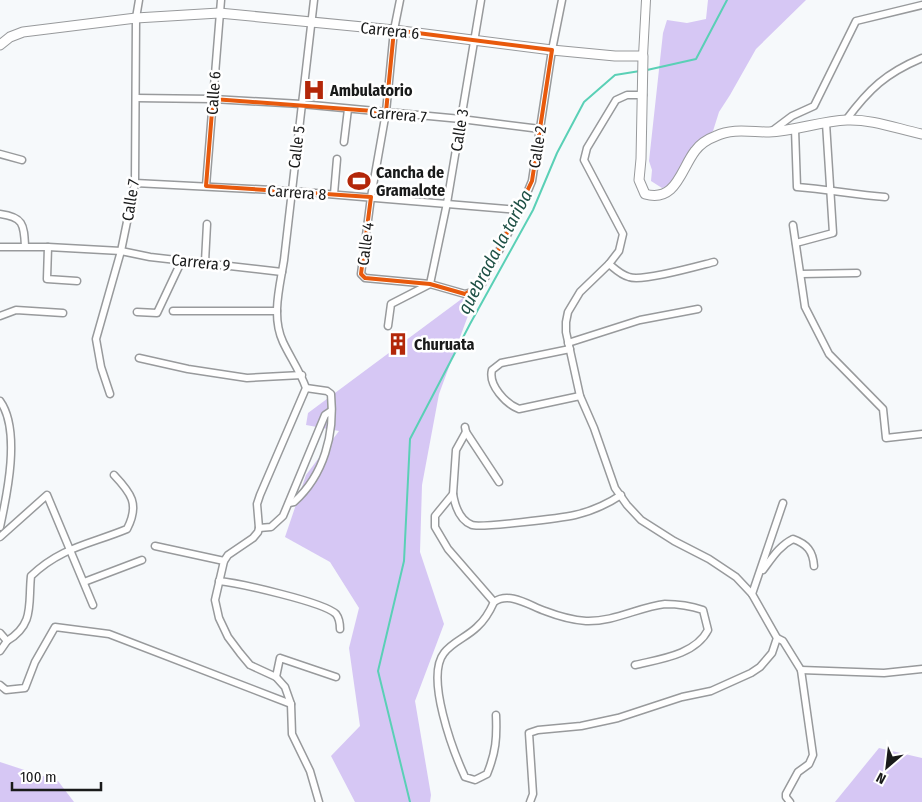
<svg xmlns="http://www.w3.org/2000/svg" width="922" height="802" font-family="'Fira Sans Condensed',sans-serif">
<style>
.green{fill:#d6c7f4}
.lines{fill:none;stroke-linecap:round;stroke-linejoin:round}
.stream{stroke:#5ad0b6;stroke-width:2}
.minor-casing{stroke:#989a9c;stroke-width:9}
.tertiary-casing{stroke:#989a9c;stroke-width:10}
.secondary-casing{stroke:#989a9c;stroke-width:11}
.minor{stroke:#fff;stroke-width:6}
.tertiary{stroke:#fff;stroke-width:8}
.secondary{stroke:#fff;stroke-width:9}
.marked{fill:none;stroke:#e8590c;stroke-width:4;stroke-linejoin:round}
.labels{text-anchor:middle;stroke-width:5;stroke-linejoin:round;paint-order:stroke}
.street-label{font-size:16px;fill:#191a1a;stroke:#fff}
.poi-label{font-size:16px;font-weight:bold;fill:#191a1a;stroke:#fff;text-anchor:start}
.water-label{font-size:18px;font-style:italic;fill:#1e5045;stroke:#fff}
</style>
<rect width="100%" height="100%" fill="#f6f9fb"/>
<g class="green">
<polygon points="708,0 806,0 756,49 730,95 719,112 713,131 692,149 670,185 662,188 651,181 652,170 649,161 663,33 667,20 687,23 706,19"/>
<polygon points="479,286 439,394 422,485 420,552 444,624 415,701 431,795 430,802 355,802 331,756 360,726 349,648 359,608 330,562 285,537 306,475 339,431 306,425 308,413"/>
<polygon points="879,748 922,758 922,802 835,802"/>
<polygon points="0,762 58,781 74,802 0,802"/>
</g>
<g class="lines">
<g class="stream">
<polyline points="647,70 696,59 727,0"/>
<polyline points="410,802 378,671 404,561 410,439 470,324 533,210 557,153 584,102 615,75 640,71"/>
</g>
<defs>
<g id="minor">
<path d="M314,0L284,260C280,286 271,316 283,342C290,357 300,371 306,388L260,495L257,504L259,528L258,532L253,538L228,555L224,561L215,600L219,618L228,637L240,653L250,665L276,677L285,687L291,704L292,734L310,771L319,802"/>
<polyline points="400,0 394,30 386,112 371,197 361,274 365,278 430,284 465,294 475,291 482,284 520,210 532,181 552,50 562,0"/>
<polyline points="136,98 213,99 301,104 461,119 540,129"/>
<path d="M846,120C869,89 886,73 922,58"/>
<path d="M795,129L797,187C827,189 855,195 885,197"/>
<polyline points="772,131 792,116 814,106 856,21 922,5"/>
<polyline points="344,142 348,109"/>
<polyline points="0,154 22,160"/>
<polyline points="135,183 291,191 520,210"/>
<polyline points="206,186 221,0"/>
<polyline points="334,194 337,159"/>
<path d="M0,214C23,217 24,224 25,246"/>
<polyline points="793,225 805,307 829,354 883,409 886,438 922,434"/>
<polyline points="796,243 833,233 826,123"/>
<polyline points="0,247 48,247 121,251 150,257 282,272"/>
<polyline points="48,247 47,279 77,281"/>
<polyline points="205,262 207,224"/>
<path d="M609,264C615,269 621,275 629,277C642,282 698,266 714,262"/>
<polyline points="801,274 857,273"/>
<polyline points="173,311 277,311"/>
<polyline points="137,312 157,313 182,260"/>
<polyline points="0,316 16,310 63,313"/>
<polyline points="388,326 391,304 430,284 447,203 481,0"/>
<polyline points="568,343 640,320 698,309"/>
<path d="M570,349L501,363L492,370C488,385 506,404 519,409L580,396"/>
<polyline points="139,358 188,369 247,378 302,375"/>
<polyline points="110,394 101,367 96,339 121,251 135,183 136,18 139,0"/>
<path d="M0,401C21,430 7,495 0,527"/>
<path d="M465,427L466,432L456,450L453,494L435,516V527L448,549L494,602C510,591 530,606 545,611C558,616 572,620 586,621C614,622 639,607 665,604C678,604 691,606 703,610L708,630C695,655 660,659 635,665"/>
<polyline points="466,432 499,482"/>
<path d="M453,494C455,506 459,520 472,525C480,528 562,518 575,515C592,511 606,505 621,495"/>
<path d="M289,503L294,502C324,475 335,434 331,394L327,391L306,388"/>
<polyline points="259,528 271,527 283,516 325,415 331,411"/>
<polyline points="0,537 47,495 93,605"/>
<polyline points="155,546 224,561"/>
<path d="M763,570C772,558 779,546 793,539C807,544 813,551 814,566"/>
<path d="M219,581C238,583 324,602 336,614C339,618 340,624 340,629"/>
<polyline points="84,582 142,560"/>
<polyline points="752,594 783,503"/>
<path d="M494,602C490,611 485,620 477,627C467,637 452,642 444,653C425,677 453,751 465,777L475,780L487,774C496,752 497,738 496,715"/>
<polyline points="0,633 7,641 0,651"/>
<polyline points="777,638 783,641 801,670 813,755 809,764 798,772 786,794 786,797 790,802"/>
<path d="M7,641C35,624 28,604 31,576C61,547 91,544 127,529C140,504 131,493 114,475"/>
<polyline points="801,670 884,673 922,669"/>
<polyline points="276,677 280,658 336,677"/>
<polyline points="0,685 6,690 25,688 35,662 55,627 109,634 291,704"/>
<polyline points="530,802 533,794 529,733 538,730 581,726 618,718 682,697 711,691 751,673 760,667 772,653 777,638 752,594 736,577 709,559 674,541 641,520 627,505 615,488 594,428 580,396 566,332 566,322 568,312 580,292 609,264 619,251 623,234 584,160 587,148 616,100 627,95 643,95"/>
</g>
<polyline id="tertiary" points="643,56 646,0"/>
<path id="secondary" d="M0,45L10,37L23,32L136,18L219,13L394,30L552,50L615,56H643L641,159L639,180L645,194C676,203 681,169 695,151C700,144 708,139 716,136C732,128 751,132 769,132C795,131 821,121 847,120C872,119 898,129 922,134"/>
</defs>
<use href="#minor" class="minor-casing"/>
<use href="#tertiary" class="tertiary-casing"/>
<use href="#secondary" class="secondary-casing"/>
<use href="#minor" class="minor"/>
<use href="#tertiary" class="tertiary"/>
<use href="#secondary" class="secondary"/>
</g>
<path class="marked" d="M394,30L552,50L532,181L482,284L465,294L430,284L365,278L361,274L371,197L206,186L213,99L386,112Z"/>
<defs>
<symbol id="hospital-bare" viewBox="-9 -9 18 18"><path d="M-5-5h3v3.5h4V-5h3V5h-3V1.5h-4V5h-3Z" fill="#b32709" stroke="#fff" stroke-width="2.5" paint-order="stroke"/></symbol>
<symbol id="stadium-bare" viewBox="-9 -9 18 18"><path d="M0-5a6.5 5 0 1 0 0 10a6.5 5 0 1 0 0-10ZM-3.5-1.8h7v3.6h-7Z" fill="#b32709" stroke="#fff" stroke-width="2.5" paint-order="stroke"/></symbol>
<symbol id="building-bare" viewBox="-9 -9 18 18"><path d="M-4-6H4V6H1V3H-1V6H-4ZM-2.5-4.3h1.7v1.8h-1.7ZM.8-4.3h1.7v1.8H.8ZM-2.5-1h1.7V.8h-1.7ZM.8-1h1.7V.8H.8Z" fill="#b32709" stroke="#fff" stroke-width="2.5" paint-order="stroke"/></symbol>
</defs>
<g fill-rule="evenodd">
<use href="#hospital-bare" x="298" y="74" width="32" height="32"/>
<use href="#stadium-bare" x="343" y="165" width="32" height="32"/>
<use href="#building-bare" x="382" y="328" width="32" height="32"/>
</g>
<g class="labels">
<g class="street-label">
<text transform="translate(390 30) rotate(6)" y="6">Carrera 6</text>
<text transform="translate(213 93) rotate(-86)" y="6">Calle 6</text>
<text transform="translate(398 114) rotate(5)" y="6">Carrera 7</text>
<text transform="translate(459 130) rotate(-81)" y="6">Calle 3</text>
<text transform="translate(296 147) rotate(-83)" y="6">Calle 5</text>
<text transform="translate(537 147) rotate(-81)" y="6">Calle 2</text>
<text transform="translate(297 192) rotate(4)" y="6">Carrera 8</text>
<text transform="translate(130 200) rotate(-81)" y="6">Calle 7</text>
<text transform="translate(365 244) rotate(-83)" y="6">Calle 4</text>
<text transform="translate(201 262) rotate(6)" y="6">Carrera 9</text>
</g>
<g class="poi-label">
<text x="330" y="96">Ambulatorio</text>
<text x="376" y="178">Cancha de<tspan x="376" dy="18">Gramalote</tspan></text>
<text x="414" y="350">Churuata</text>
</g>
<g class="water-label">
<text transform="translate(495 252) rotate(-62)" y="6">quebrada la tariba</text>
</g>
</g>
<g transform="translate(887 767) rotate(208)" stroke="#ffffff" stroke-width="4" paint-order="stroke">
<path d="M0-4L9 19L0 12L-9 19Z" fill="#191a1a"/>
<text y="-8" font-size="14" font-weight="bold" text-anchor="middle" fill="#191a1a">N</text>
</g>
<path d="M12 782v8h89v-8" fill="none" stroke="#191a1a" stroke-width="2.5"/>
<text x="20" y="782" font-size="15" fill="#191a1a" stroke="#ffffff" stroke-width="4" paint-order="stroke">100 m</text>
</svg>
